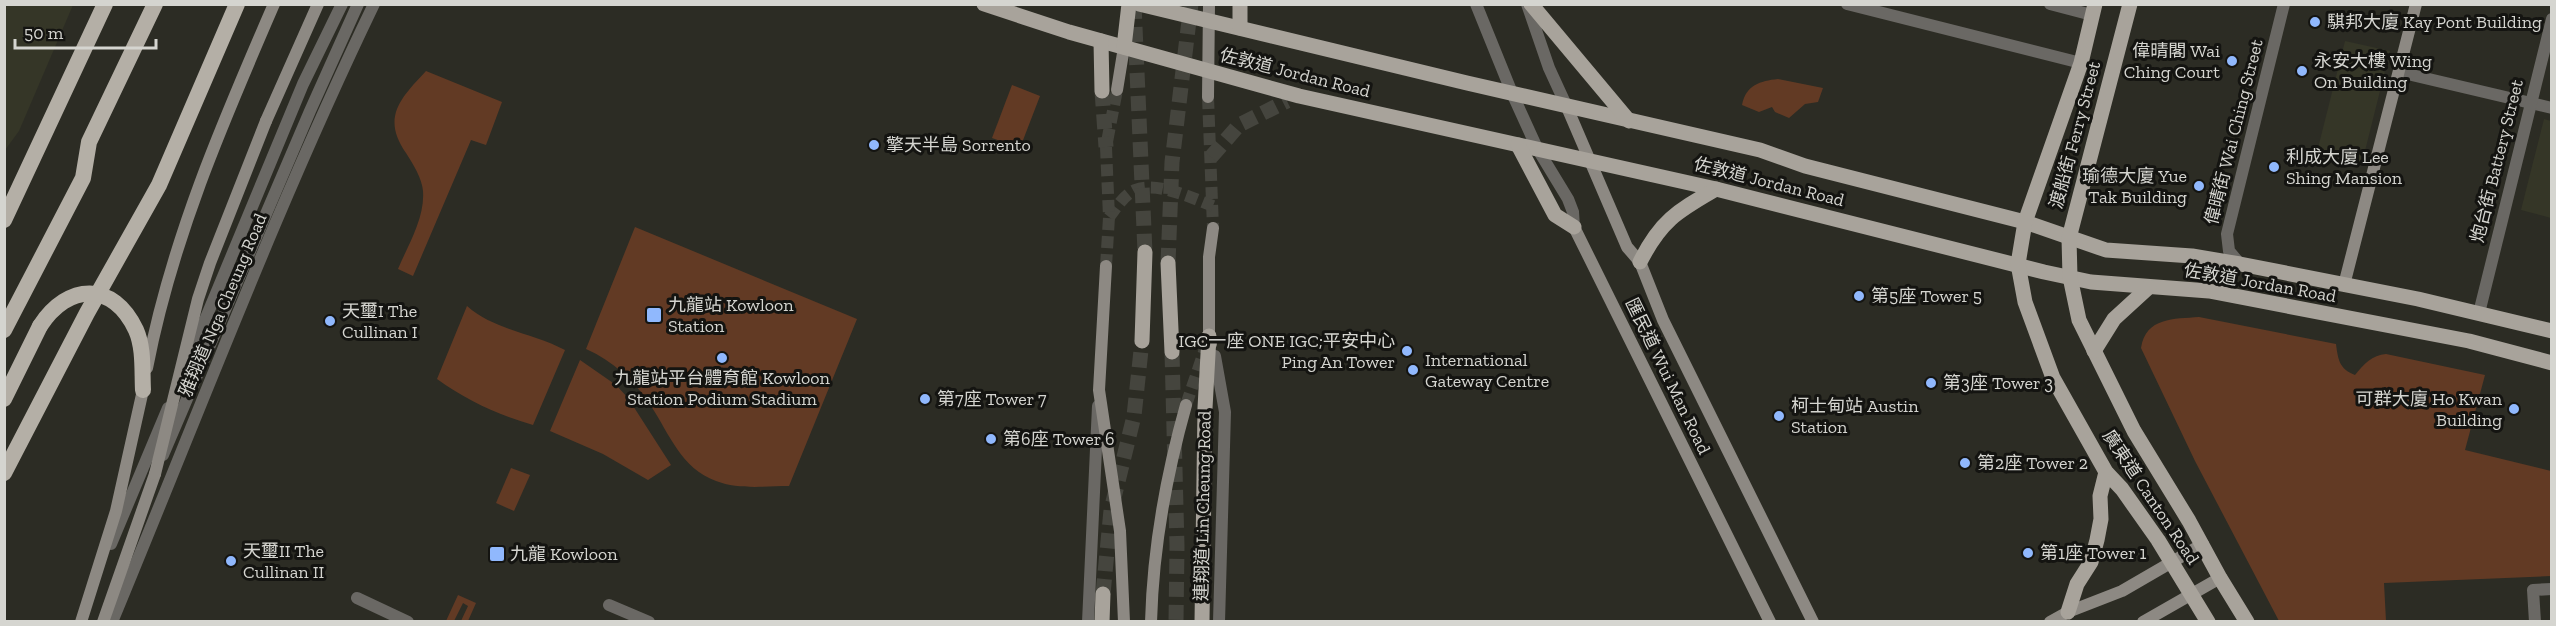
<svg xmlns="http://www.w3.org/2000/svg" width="2556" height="626" font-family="'Zilla Slab','Noto Sans TC',serif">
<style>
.built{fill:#353627}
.green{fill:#623a24}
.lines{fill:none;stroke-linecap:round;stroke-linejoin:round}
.secondary-tunnel{stroke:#45453e;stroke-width:12;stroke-dasharray:12 6;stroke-linecap:butt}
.primary-tunnel{stroke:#45453e;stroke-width:15;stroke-dasharray:15 8;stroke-linecap:butt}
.pedestrian{stroke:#6a6864;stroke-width:12}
.minor{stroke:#6a6864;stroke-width:12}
.tertiary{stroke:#6a6864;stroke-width:12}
.secondary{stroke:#8d8983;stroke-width:12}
.primary{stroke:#a8a39b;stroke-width:15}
.trunk{stroke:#b4afa6;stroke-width:16}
.tertiary-bridge{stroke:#6a6864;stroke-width:12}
.secondary-bridge{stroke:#8d8983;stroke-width:12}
.trunk-bridge{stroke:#b4afa6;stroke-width:16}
.poi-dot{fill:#90b8fd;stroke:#141411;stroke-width:2}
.labels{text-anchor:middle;stroke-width:6;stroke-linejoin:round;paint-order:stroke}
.poi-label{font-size:18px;fill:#d5d5d0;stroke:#141411;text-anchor:start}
.street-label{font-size:18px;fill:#d5d5d0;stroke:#141411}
</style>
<rect width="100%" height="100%" fill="#2c2c24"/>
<g class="built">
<polygon points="5,4 73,5 19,131 5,150"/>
<polygon points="2345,41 2390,51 2362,163 2317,152"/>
<polygon points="2544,119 2551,121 2551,218 2521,210"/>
</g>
<g class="green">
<path d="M426,71L502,102L486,145L471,140L413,276L398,269C408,245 425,218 423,191C422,178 413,164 406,153C381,117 401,98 426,71Z"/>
<path d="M1778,79L1823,88L1818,102L1805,104L1789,118L1775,112L1772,107L1759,112L1742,105C1746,85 1760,81 1778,79Z"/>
<polygon points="1012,85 1040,96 1020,148 992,138"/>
<path d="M635,227L857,319L789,486C766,486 739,490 716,481C681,468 670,435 651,406C635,381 613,361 586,349Z"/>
<path d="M467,306C494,330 533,333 565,350L533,425C498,415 466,400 437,379Z"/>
<path d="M2199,317L2336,344C2338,359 2339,369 2355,375C2364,364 2372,355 2386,354L2485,375L2465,450L2551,471V576L2384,583L2386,621H2279L2195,461L2141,348C2146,317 2174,319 2199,317Z"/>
<polygon points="580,360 616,385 628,398 671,465 648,480 603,454 550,431"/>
<polygon points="511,468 530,475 514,511 496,503"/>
<polygon points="458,595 476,603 468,621 461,621 468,606 463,603 454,621 446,621"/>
</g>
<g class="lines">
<g class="secondary-tunnel">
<polyline points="1208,97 1213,228"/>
<path d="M1109,217C1116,208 1124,195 1135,190C1157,181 1192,198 1213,206"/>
<polyline points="1106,266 1109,217 1106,147 1117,90"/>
<polyline points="1186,405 1205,349"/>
</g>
<g class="primary-tunnel">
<polyline points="1134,4 1145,252"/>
<polyline points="1102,91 1106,147"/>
<polyline points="1211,157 1239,125 1287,101"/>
<polyline points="1168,263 1172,162 1191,4"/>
<polyline points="1172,352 1177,546 1176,622"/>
<polyline points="1103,594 1111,510 1134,416 1142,341"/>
</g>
<g class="pedestrian">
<polyline points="357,598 408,622"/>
<polyline points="609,605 649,622"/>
</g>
<g class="minor">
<polyline points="1847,4 2081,63"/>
<polyline points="2050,4 2092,15"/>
<polyline points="2399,72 2552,108"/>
<polyline points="2240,264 2229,251 2227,234 2284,4"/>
<polyline points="2479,313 2552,19"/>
<polyline points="1215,356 1225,412 1219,622"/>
<polyline points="1088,622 1098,406"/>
<polyline points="2535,622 2533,590 2552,589"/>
</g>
<g class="tertiary">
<polyline points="1476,4 1512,93 1537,148 1568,199 1573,212 1574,227"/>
<polyline points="1527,4 1549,68 1566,105"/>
<polyline points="183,373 303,84 342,4"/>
<polyline points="111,544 168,408"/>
<path d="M112,622C198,415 277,205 374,4"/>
</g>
<g class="secondary">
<polyline points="1117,90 1124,47"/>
<polyline points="1208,97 1209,4"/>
<polyline points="1566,105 1627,247 1640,262 1663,320 1813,622"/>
<polyline points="266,121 318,4"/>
<polyline points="1574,227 1770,622"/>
<polyline points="1106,266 1099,390 1120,531 1124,622"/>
<polyline points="2344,285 2416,4"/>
<polyline points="1211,344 1209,336 1209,257 1213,228"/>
<path d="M147,368C172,239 222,124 274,4"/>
<polyline points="103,622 155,474"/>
<path d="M1151,622C1153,548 1166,476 1186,405"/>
<polyline points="2050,622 2068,612 2122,591 2203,544"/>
<polyline points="2143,622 2220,578"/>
</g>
<g class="primary">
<polyline points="984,4 1069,32 1299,96 1716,189 2044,272 2091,282 2209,291 2469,341 2552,363"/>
<polyline points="1139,4 1467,83 1760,150 1805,166 2025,222 2106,250 2192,256 2240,264 2418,299 2552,331"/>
<polyline points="1240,4 1240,28"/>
<polyline points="1531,4 1629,121"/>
<polyline points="2095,4 2081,63 2025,222 2018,264 2025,302 2053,378 2106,472 2122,489 2158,540 2208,622"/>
<polyline points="2130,4 2069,238 2070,277 2079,320 2134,431 2189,521 2220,578 2247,622"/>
<polyline points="1101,41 1102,91"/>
<polyline points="1124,47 1129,4"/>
<polyline points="1518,145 1555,215 1574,227"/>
<path d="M1640,262C1661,220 1678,211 1716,189"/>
<polyline points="1168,263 1172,352"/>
<polyline points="1142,341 1145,252"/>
<polyline points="2094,351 2114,319 2149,287"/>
<polyline points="2068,612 2077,584 2091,562 2097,540 2101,519 2100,496 2106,472"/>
<polyline points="1102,622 1103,594"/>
<polyline points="1202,622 1205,408 1209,336"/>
</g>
<g class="trunk">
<polyline points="4,220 105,4"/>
<polyline points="4,330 83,178 89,142 155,4"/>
<polyline points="4,399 40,326"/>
<polyline points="4,473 87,313 159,185 237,4"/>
</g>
<polyline class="tertiary-bridge" points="163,455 310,111 358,4"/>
<g class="secondary-bridge">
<polyline points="155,474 198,299 210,263 266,121"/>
<polyline points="81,622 116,511 143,390"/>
</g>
<path class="trunk-bridge" d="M40,326C68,283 113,281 136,330C144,348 142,371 143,390"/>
</g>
<g class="poi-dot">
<circle cx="2315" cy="22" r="6"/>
<circle cx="2232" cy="61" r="6"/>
<circle cx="2302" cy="71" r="6"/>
<circle cx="874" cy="145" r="6"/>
<circle cx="2274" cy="167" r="6"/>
<circle cx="2199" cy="186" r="6"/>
<circle cx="1859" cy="296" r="6"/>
<rect x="646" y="307" width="16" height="16" rx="3"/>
<circle cx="330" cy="321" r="6"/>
<circle cx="1407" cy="351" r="6"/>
<circle cx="722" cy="358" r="6"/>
<circle cx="1413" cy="370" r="6"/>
<circle cx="1931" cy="383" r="6"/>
<circle cx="925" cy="399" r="6"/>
<circle cx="2514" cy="409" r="6"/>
<circle cx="1779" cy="416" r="6"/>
<circle cx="991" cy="439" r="6"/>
<circle cx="1965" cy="463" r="6"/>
<circle cx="2028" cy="553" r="6"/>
<rect x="489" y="546" width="16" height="16" rx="3"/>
<circle cx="231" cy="561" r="6"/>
</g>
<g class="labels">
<g class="poi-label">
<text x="2327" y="28">騏邦大廈 Kay Pont Building</text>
<text x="2220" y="57" text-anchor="end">偉晴閣 Wai<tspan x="2220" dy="21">Ching Court</tspan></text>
<text x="2314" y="67">永安大樓 Wing<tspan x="2314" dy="21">On Building</tspan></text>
<text x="886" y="151">擎天半島 Sorrento</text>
<text x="2286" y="163">利成大廈 Lee<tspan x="2286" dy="21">Shing Mansion</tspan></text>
<text x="2187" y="182" text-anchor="end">瑜德大廈 Yue<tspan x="2187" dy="21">Tak Building</tspan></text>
<text x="1871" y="302">第5座 Tower 5</text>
<text x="668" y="311">九龍站 Kowloon<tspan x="668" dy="21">Station</tspan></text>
<text x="342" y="317">天璽I The<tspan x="342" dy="21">Cullinan I</tspan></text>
<text x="1395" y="347" text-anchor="end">IGC一座 ONE IGC;平安中心<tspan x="1395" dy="21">Ping An Tower</tspan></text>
<text x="1425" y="366">International<tspan x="1425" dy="21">Gateway Centre</tspan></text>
<text x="722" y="384" text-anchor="middle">九龍站平台體育館 Kowloon<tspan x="722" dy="21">Station Podium Stadium</tspan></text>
<text x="1943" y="389">第3座 Tower 3</text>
<text x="937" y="405">第7座 Tower 7</text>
<text x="2502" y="405" text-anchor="end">可群大廈 Ho Kwan<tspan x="2502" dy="21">Building</tspan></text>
<text x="1791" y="412">柯士甸站 Austin<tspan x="1791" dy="21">Station</tspan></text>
<text x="1003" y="445">第6座 Tower 6</text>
<text x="1977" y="469">第2座 Tower 2</text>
<text x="243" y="557">天璽II The<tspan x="243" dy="21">Cullinan II</tspan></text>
<text x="2040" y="559">第1座 Tower 1</text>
<text x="510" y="560">九龍 Kowloon</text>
</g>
<g class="street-label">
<text transform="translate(1295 73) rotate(14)" y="6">佐敦道 Jordan Road</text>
<text transform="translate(2234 132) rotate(-76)" y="6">偉晴街 Wai Ching Street</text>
<text transform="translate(2075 135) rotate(-75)" y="6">渡船街 Ferry Street</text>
<text transform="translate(2497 161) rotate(-76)" y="6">炮台街 Battery Street</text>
<text transform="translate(1769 182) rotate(14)" y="6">佐敦道 Jordan Road</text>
<text transform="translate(2260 283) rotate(10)" y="6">佐敦道 Jordan Road</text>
<text transform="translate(223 305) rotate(-67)" y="6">雅翔道 Nga Cheung Road</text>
<text transform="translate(1668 376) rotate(64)" y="6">匯民道 Wui Man Road</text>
<text transform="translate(2151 497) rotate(56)" y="6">廣東道 Canton Road</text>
<text transform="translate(1203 506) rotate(-89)" y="6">連翔道 Lin Cheung Road</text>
</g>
</g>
<rect width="2556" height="626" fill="none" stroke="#d5d5d0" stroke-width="12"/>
<path d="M15 39v9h141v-9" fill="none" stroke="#d5d5d0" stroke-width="3"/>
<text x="24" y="39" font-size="18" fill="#d5d5d0" stroke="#141411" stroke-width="4.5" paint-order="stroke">50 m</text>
</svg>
